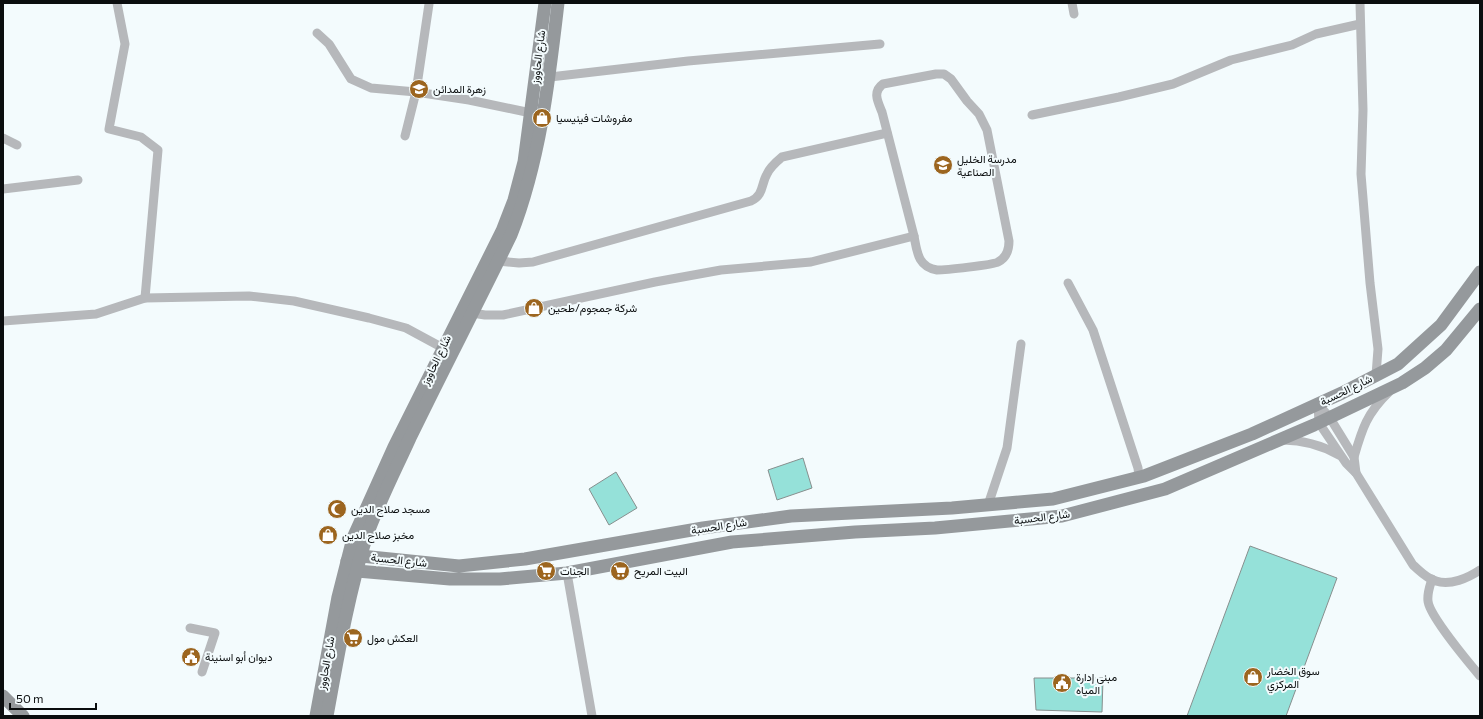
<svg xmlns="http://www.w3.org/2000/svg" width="1483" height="719" font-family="Commissioner,Vazirmatn,sans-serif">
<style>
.building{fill:#95e1d9;stroke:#878f8e}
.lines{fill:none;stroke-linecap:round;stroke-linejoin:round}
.minor{stroke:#b6b8bb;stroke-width:9}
.secondary{stroke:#95999c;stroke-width:13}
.labels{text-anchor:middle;stroke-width:4;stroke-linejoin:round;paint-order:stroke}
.street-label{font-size:11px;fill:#0a0d0e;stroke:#f3fbfd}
.poi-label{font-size:11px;fill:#0a0d0e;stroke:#f3fbfd;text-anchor:start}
</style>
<rect width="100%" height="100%" fill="#f3fbfd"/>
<g class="building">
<polygon points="803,458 812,488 777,500 768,470"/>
<polygon points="616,472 637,508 609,525 589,489"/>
<polygon points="1250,546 1337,578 1286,716 1187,716"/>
<polygon points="1034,678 1103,678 1102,712 1036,710"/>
</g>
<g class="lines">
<g class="minor">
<polyline points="117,3 125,44 109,129 141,137 158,150 145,298"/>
<polyline points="1072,3 1074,14"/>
<polyline points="1360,3 1363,110 1361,174 1370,283 1378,349 1376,375"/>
<polyline points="317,33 329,44 351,79 371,88 416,92 469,100 531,113"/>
<path d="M936,74H944L951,79L967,101L979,114L987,130L1009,241C1009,250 1006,258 998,262C993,265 945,270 937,270C918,267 917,252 914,236L882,112C878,102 872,92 883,84Z"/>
<polyline points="550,77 688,61 880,44"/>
<polyline points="1032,115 1119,97 1173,84 1231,60 1292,45 1316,34 1360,24"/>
<polyline points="405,136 416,92 429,4"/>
<polyline points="3,138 17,145"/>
<polyline points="3,189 78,180"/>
<path d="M498,261L519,263L533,262L751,201C764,195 761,184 767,174C770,167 776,162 782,157L887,133"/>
<polyline points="1068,283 1093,330 1138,468 1139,477"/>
<polyline points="472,313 485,315 503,315 655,282 721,270 811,262 914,236"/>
<polyline points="3,321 96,314 145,298 249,296 294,301 369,318 406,328 443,348"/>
<path d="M1318,404L1319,423L1346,463L1356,473L1413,565C1420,571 1427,579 1436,581C1450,586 1468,578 1480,570"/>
<polyline points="1318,404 1330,418 1354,457 1356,473"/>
<path d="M1283,440C1303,440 1321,445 1339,455"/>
<path d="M1354,457C1362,429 1367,413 1389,392"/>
<polyline points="988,505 1007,448 1021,344"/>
<polyline points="567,573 592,716"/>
<path d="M1432,579C1430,586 1427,593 1428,601C1429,615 1469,663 1480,676"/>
<polyline points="190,628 215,633 202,672"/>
</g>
<g class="secondary">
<polyline points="1480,272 1441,325 1398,364 1342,393 1252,434 1144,476 1053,499 952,508 791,516 703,528 525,559 459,566 361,556 347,561 357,571 450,579 500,579 567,573 732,542 855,532 935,528 1062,516 1165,489 1314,425 1402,383 1425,368 1446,350 1480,309"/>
<polyline points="3,696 23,716"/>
<polyline points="316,716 338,597 353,538 394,447 502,231 514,200 524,162 545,3"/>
<path d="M327,716C338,656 348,596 366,538C378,504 395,471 410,438C443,370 478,303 511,235C540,161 549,81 558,3"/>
</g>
</g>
<defs>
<symbol id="school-disc" viewBox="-11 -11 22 22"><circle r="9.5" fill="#9c651f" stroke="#f3fbfd"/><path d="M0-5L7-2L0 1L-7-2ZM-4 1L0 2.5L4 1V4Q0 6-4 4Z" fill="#fff"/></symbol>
<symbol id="shop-disc" viewBox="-11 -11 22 22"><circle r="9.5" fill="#9c651f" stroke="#f3fbfd"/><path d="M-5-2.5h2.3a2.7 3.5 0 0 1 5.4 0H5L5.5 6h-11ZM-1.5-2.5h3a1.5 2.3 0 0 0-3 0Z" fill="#fff"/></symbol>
<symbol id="mosque-disc" viewBox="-11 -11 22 22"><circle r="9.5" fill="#9c651f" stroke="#f3fbfd"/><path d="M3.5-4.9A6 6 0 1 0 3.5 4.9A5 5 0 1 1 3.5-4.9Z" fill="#fff"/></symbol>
<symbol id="supermarket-disc" viewBox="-11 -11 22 22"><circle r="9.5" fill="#9c651f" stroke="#f3fbfd"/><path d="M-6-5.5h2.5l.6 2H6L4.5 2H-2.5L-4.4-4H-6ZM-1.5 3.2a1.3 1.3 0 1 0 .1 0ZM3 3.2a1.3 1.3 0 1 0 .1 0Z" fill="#fff"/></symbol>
<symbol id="civic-disc" viewBox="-11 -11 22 22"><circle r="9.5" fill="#9c651f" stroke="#f3fbfd"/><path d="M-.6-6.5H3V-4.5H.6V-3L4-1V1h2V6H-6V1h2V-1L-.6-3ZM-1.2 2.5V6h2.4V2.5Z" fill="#fff"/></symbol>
</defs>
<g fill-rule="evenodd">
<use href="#school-disc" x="408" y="78" width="22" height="22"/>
<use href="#shop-disc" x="531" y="107" width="22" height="22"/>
<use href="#school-disc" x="932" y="154" width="22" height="22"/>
<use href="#shop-disc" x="523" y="297" width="22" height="22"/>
<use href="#mosque-disc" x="326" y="498" width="22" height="22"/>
<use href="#shop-disc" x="317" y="524" width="22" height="22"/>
<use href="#supermarket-disc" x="535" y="560" width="22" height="22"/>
<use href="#supermarket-disc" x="609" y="560" width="22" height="22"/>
<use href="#supermarket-disc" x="342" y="627" width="22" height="22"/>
<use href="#civic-disc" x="180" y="646" width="22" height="22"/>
<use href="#shop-disc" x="1242" y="666" width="22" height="22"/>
<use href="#civic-disc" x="1051" y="672" width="22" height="22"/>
</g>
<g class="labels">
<g class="street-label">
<text transform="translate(538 57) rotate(-83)" y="4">شارع الحاووز</text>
<text transform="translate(436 360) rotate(-64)" y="4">شارع الحاووز</text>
<text transform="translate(1346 390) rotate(-26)" y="4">شارع الحسبة</text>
<text transform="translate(1042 517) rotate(-7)" y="4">شارع الحسبة</text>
<text transform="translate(719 526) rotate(-9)" y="4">شارع الحسبة</text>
<text transform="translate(399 560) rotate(6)" y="4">شارع الحسبة</text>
<text transform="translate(326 663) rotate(-80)" y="4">شارع الحاووز</text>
</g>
<g class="poi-label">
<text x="433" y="93">زهرة المدائن</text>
<text x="556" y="122">مفروشات فينيسيا</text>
<text x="957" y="163">مدرسة الخليل<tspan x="957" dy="13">الصناعية</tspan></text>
<text x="548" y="312">شركة جمجوم/طحين</text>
<text x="351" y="513">مسجد صلاح الدين</text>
<text x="342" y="539">مخبز صلاح الدين</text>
<text x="560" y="575">الجنات</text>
<text x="634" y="575">البيت المريح</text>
<text x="367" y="642">العكش مول</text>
<text x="205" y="661">ديوان أبو اسنينة</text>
<text x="1267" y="675">سوق الخضار<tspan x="1267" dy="13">المركزي</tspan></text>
<text x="1076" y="681">مبنى إدارة<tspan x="1076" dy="13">المياه</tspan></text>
</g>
</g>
<rect width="1483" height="719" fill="none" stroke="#0a0d0e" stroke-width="8"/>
<path d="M10 703v6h86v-6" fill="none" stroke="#0a0d0e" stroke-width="2"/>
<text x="16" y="703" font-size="12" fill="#0a0d0e" stroke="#f3fbfd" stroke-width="3" paint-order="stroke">50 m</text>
</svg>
